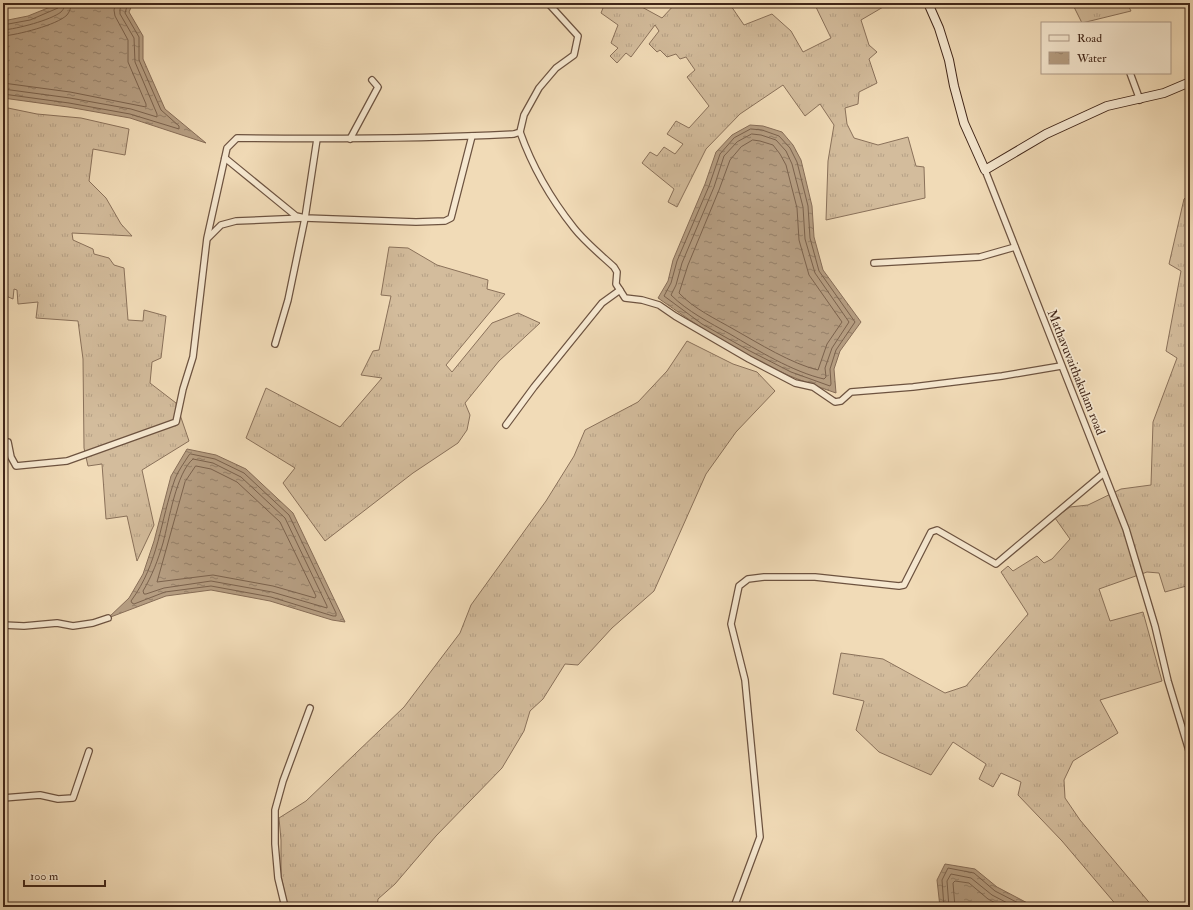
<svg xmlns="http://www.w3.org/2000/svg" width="1193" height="910" font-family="'IM FELL Double Pica',serif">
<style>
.grass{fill:url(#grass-tufts);stroke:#8a715a}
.water{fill:url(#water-ripples);stroke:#876d57}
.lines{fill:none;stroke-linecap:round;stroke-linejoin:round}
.shore{stroke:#7b624d;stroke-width:1}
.street-casing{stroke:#6d5340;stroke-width:8}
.secondary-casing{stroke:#412619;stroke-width:10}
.street{stroke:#f6e8d0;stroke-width:5.5}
.secondary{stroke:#f6e8d0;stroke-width:8}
.labels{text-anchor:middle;stroke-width:3.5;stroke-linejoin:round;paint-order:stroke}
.street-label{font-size:13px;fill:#412619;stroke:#f6e8d0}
</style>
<defs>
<pattern id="grass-tufts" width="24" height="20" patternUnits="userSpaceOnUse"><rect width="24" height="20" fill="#d3bc9c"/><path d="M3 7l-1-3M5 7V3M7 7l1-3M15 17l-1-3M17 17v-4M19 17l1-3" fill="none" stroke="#b6a186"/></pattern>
<pattern id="water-ripples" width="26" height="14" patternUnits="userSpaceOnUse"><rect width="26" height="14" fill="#b59d81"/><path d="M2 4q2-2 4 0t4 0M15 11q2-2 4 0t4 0" fill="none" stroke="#958069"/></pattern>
</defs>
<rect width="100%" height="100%" fill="#f1dbb7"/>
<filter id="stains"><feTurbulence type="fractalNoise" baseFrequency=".005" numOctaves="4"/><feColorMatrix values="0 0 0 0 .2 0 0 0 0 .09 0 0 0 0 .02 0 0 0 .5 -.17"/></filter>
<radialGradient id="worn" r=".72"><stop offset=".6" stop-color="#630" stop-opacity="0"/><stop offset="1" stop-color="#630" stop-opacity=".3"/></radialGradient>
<g class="grass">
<polygon points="605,3 632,3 640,6 662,18 676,3 729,3 744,25 772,14 791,31 803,52 831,38 814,3 890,3 861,20 869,45 877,52 869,59 877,83 859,92 858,104 845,108 847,124 854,138 878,145 908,137 916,166 924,167 925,198 826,220 828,161 834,125 820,104 805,116 783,85 740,114 706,149 677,207 668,202 674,189 642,163 650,152 657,156 664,147 675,154 683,144 667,134 676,121 689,128 709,106 687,77 695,70 686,57 680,59 676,54 667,57 660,50 657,52 649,44 659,31 655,25 631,57 626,53 617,63 610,56 618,48 611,43 618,25 601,13"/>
<polygon points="1072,3 1127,3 1131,11 1082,23"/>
<polygon points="3,107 37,114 81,118 129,129 125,155 93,149 89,181 106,198 121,224 132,236 72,233 73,240 93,249 94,254 109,258 114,265 124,268 128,320 143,321 144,310 166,316 161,358 152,362 150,383 176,403 189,441 142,470 154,525 137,561 127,516 106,519 102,464 88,466 84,448 83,359 78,321 36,318 38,302 18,304 17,290 14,289 13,299 6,296 5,286 3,286"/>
<polygon points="1190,194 1190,585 1165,592 1159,573 1147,572 1099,589 1110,621 1143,612 1162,681 1100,700 1118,733 1073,761 1064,780 1065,798 1080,820 1153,907 1118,907 1062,841 1018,795 1021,782 1001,773 993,787 979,779 986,764 953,742 931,775 879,752 856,730 864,701 833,694 841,653 883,659 945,693 966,686 1028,614 1001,572 1008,566 1013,571 1037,556 1044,563 1052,559 1070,539 1055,518 1070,507 1088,505 1121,489 1151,485 1153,422 1177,358 1166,351 1181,271 1169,264 1184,199"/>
<polygon points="389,247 408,248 437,265 488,280 487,289 505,294 446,365 452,372 492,323 518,313 540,323 499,361 465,403 470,415 467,430 458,443 413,473 325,541 283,483 295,468 246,438 266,388 340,427 382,378 361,375 373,351 379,350 391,296 381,295"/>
<polygon points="687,341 733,364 757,372 775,391 736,432 706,474 654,591 612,628 578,665 565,664 543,699 530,711 524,731 502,768 436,836 395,884 378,899 377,907 288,907 281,876 281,840 279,818 306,801 404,707 460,633 471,605 546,501 574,456 585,430 638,402 667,371"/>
</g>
<g class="water">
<polygon points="60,3 133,3 129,12 143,36 143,59 165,109 206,143 130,118 68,107 3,98 3,21 28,16"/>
<path d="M750,125L763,126L782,132L793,145L801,160L812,206L814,237L823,270L861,322L840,351L834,369L836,393C821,388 805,382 790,376C743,356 699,327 658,298L668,281L673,260L705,184L716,152L732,135Z"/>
<polygon points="187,449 216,455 246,469 293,513 345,622 332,620 270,601 211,590 166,596 108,618 129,598 143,574 154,541 171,476"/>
<polygon points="945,864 975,869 997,887 1035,907 940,907 937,880"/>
</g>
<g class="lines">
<g class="shore">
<polyline points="3,25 30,20 58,8 60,3"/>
<path d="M3,30C17,29 51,20 61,12C64,9 65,6 65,3"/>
<path d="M3,36C17,35 57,25 67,15C70,11 71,8 71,3"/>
<polyline points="3,83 70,92 146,107 146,104 128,62 128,40 115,16 114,10 116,3"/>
<polyline points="3,89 70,98 131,109 157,117 157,114 135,62 134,38 120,14 120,9 123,3"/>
<polyline points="3,94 69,103 130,114 179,129 179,126 161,110 139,60 139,37 125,13 128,3"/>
<polygon points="751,129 762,130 779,136 790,148 797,162 808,206 810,238 819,271 855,322 836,350 830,369 831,384 830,386 791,372 750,351 702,324 664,296 671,283 677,261 709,186 720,154 734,138"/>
<path d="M752,134L761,135L776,140L786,151L792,164L803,207L805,239L815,273L849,322L832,348L825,368L826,377L824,379C793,372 757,350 730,334C710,323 687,311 671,295L676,285L682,263L714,187L724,156L737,142Z"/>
<path d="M753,140L760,141L773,145L780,154L786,165L797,208L799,240L809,275L842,322L827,344L818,370C792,364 758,343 735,330C716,319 694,309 679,293L688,265L719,190L730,160L741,147Z"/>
<path d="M191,454L215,459L244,473L289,515L336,613V616H333L271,597L211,586L165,592L134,604L132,603L131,601C159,563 160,521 175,479C178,471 184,463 189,455Z"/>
<path d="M193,459L213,463L241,477L285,518L327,606V608L272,592L211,581L164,588L146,594H144L143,591C152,576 158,560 163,543C169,521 176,473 193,459Z"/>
<polygon points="196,466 211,469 237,482 280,522 316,596 315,598 273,586 213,575 157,582 185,482"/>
<polyline points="944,907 942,880 948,868 974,873 995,891 1026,907"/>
<polyline points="949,907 947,881 951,874 971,878 992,895 1015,907"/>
<polyline points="955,907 953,883 955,881 969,883 988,899 1003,907"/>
</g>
<defs>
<g id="street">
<polyline points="1130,73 1140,100"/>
<path d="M520,132C532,166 551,199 574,228C585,242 601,255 614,267L617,272L616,284L625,298L642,300L659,305L675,316L749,359L795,383L813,387L835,402L841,401L851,392L913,387L1002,376L1061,366"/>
<polyline points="350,139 378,87 372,80"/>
<polyline points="225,158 296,216 305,218 416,222 445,221 451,218 472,136"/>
<polyline points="985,170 1126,529 1155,626 1168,681 1190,754"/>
<polyline points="208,238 221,225 236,221 305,218 317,139"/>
<polyline points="874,263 980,257 1015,247"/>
<polyline points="275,344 288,300 305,218"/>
<polyline points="506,425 534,387 602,303 620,290"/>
<path d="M3,442H8L11,457L16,466L67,461L176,422L183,389L193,357L207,238L227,148L237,138C330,139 422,139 514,134L520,132L524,115L539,88L556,68L574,55L578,36L548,3"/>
<polyline points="3,625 24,626 57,623 73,626 93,623 108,618"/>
<polyline points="3,798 40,795 58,799 73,798 89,751"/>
<polyline points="285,907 278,878 275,844 275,810 283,781 310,708"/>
<polyline points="734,907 760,837 745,680 731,624 739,586 748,579 764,577 815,577 899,586 904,585 931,532 937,530 996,564 1104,473"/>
</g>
<polyline id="secondary" points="928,3 939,28 949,60 954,86 964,123 985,170 1046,134 1107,106 1164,93 1190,82"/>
</defs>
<use href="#street" class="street-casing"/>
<use href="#secondary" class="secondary-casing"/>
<use href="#street" class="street"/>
<use href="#secondary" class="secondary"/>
</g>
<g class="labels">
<g class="street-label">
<text transform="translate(1077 372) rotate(68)" y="5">Mathavuvaithakulam road</text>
</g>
</g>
<rect width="1193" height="910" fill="none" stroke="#f1dbb7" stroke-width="16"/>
<rect x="4" y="4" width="1185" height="902" fill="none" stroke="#412619" stroke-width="2"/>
<rect x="8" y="8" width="1177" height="894" fill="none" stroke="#412619"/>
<rect x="1041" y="22" width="130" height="52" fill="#f6e8d0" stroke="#ae9a87"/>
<rect x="1049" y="35" width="20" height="6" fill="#f6e8d0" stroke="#ae9a87"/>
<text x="1077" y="42" font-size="12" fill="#412619">Road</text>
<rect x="1049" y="52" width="20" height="12" fill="url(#water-ripples)" stroke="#ae9a87"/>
<text x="1077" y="62" font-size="12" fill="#412619">Water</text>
<path d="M24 880v6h81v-6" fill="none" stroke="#412619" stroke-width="2"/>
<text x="30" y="880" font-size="12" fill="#412619" stroke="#f6e8d0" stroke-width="3" paint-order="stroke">100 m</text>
<rect width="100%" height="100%" filter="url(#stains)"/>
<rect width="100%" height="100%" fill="url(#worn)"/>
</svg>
